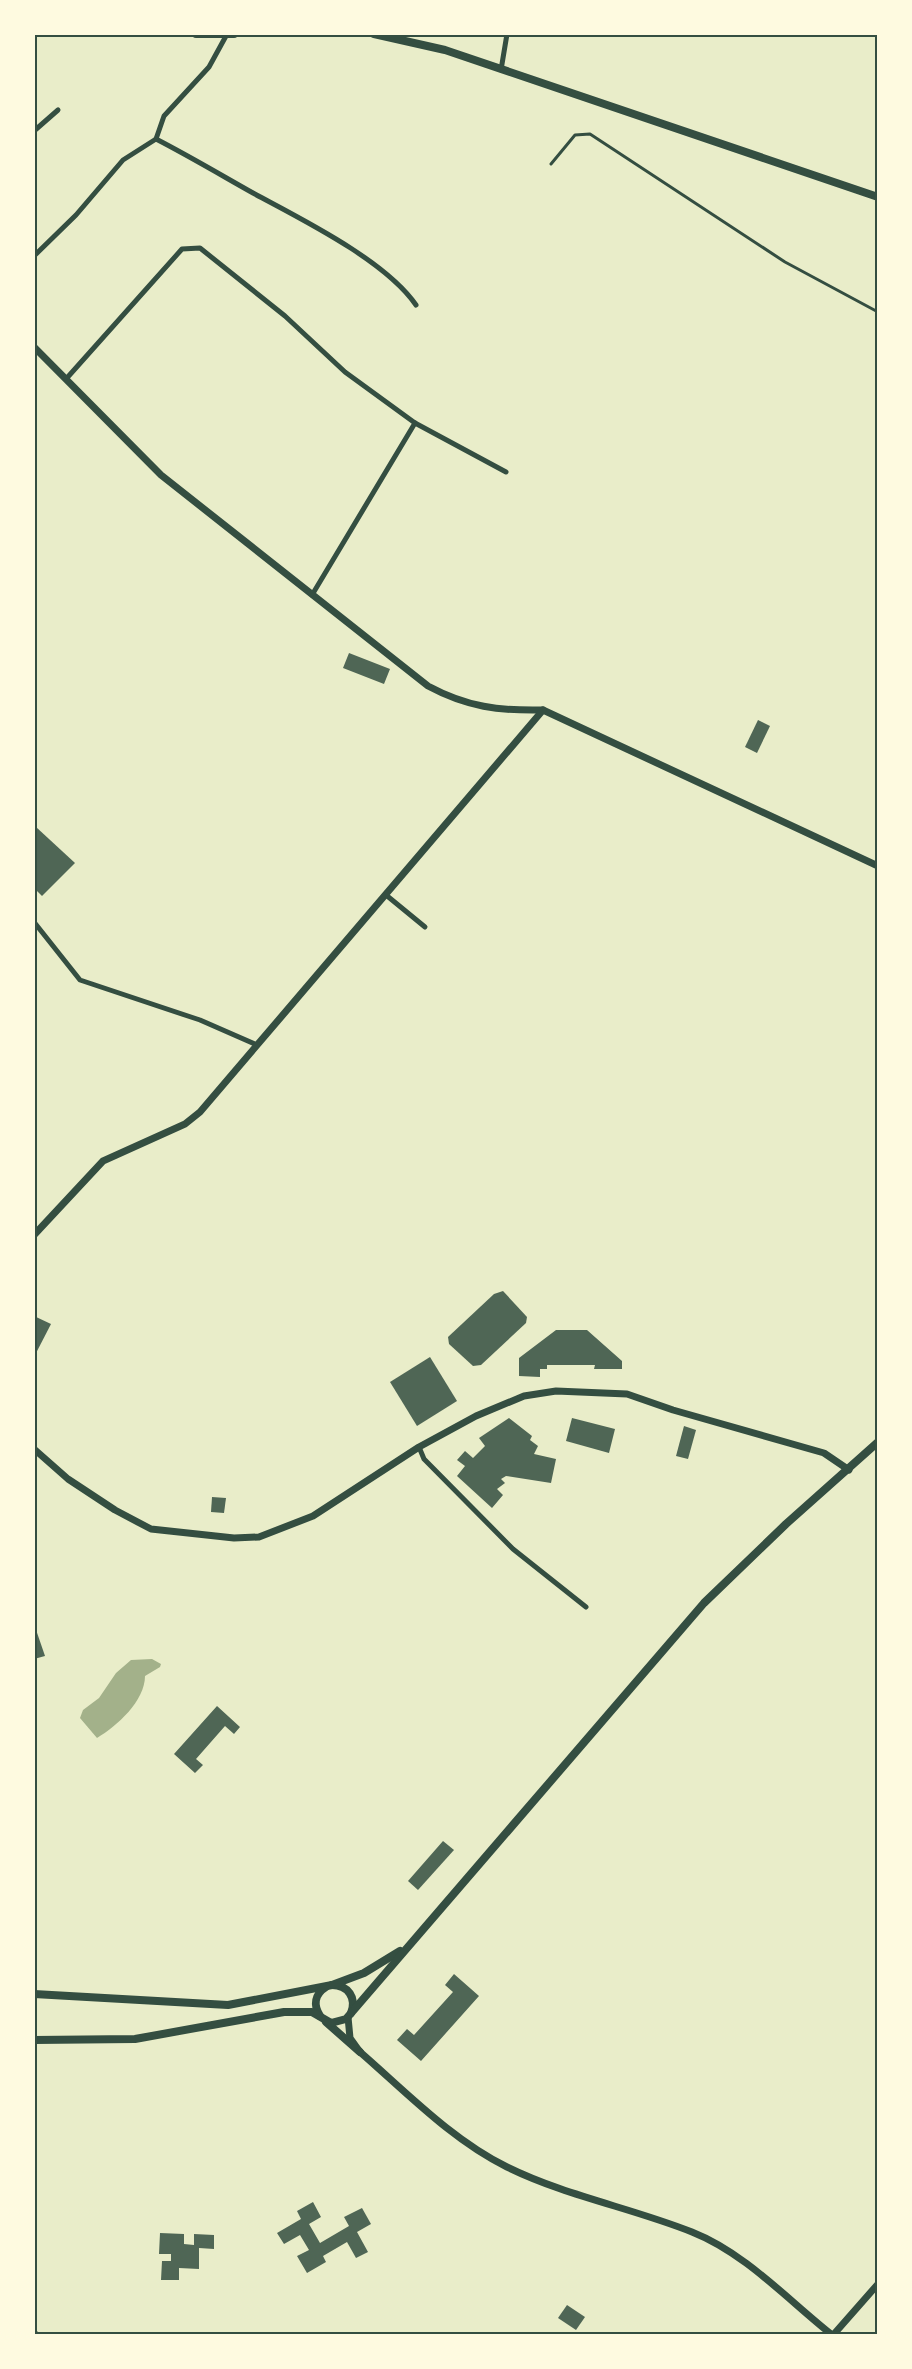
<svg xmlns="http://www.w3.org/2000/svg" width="912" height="2369" font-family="'Noto Sans',sans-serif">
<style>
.water{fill:#a3b18a}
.building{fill:#4f6655}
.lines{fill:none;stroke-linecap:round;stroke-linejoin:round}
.service{stroke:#344e41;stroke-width:3}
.minor{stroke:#344e41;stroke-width:5}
.tertiary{stroke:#344e41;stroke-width:7}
.primary{stroke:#344e41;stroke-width:8}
.neatline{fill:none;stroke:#344e41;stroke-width:2}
</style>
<rect width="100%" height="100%" fill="#e9edc9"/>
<path class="water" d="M152,1659L161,1664L160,1667L145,1676C145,1701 117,1726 97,1738L80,1718L83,1710L99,1698L116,1673L131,1660Z"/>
<g class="building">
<polygon points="349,653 390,669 384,684 343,668"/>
<polygon points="758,720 770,726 757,753 745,747"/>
<polygon points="36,827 75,863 42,896 34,888"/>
<polygon points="503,1291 527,1317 526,1323 481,1365 473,1366 449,1344 448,1337 494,1294"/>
<polygon points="34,1316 51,1324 34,1357"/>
<polygon points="556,1330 587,1330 622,1361 622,1369 594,1369 595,1365 547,1365 547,1369 540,1369 540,1377 519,1376 519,1358"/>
<polygon points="430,1357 457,1401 417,1426 390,1382"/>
<polygon points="509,1418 532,1436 530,1440 538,1446 534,1454 556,1459 551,1483 506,1476 501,1479 505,1483 497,1489 503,1495 492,1508 457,1476 465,1466 457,1460 465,1451 473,1458 485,1446 479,1438"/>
<polygon points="572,1418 615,1429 609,1453 566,1441"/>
<polygon points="684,1426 696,1430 688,1459 676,1456"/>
<polygon points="212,1497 226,1498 224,1513 211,1512"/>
<polygon points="34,1624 45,1656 34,1659"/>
<polygon points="217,1706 240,1727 234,1734 225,1726 196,1759 203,1765 195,1773 174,1754"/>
<polygon points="443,1841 454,1850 418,1890 408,1881"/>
<polygon points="454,1974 479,1996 421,2061 397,2040 407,2029 414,2035 453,1992 445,1985"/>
<polygon points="313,2202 321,2217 309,2224 320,2243 349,2226 344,2217 362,2208 371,2224 357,2232 368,2252 356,2258 347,2242 323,2256 326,2262 307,2273 297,2256 309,2250 300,2235 284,2244 277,2233 301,2219 297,2211"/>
<polygon points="160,2233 184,2234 184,2244 194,2245 194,2234 214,2235 214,2249 199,2248 199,2269 179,2268 179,2280 161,2280 162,2261 171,2261 171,2254 159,2254"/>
<polygon points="567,2305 585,2317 576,2330 558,2318"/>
</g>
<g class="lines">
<polyline class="service" points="551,164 575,135 590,134 785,262 878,312"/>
<g class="minor">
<polyline points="501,70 507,34"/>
<polyline points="34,131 58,110"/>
<path d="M156,139C189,156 221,175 253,193C301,219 385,260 416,305"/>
<polyline points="34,256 76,215 123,160 156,139 164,116 209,67 226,36"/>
<polyline points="66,379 182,249 200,248 285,316 345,372 415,423 506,472"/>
<polyline points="312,595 415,423"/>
<polyline points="386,895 425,927"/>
<polyline points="34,922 80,980 200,1020 257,1045"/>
<polyline points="419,1447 424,1459 513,1549 586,1607"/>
<polyline points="34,2331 36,2334"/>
</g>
<g class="tertiary">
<path d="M34,347L161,475L428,686C467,707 499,711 543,710L878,866"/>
<polyline points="34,1235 103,1161 185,1124 200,1112 543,710"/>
<polyline points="34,1449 68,1479 115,1510 151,1529 234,1538 259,1537 313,1516 419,1447 476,1416 524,1396 556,1391 627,1394 673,1410 824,1453 849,1470"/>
<path d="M348,2017L350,2038L360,2052C406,2092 452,2140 507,2167C566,2196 632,2208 692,2232C745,2253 787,2299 831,2334"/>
<polyline points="834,2334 878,2284"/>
</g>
<g class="primary">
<polyline points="196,34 234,34"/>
<polyline points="374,34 445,50 878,197"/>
<path d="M332,1985C348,1985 357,1998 351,2013"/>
<polyline points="34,1994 228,2005 332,1985 364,1973 400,1951"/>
<path d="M320,2016C313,2005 315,1994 326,1987"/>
<polyline points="326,2022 360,2052"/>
<polyline points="34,2040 135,2039 284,2012 312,2012 331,2023 346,2019 704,1603 786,1524 878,1442"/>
</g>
</g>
<rect width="912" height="2369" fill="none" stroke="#fefae0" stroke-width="72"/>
<rect x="36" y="36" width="840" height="2297" class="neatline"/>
</svg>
